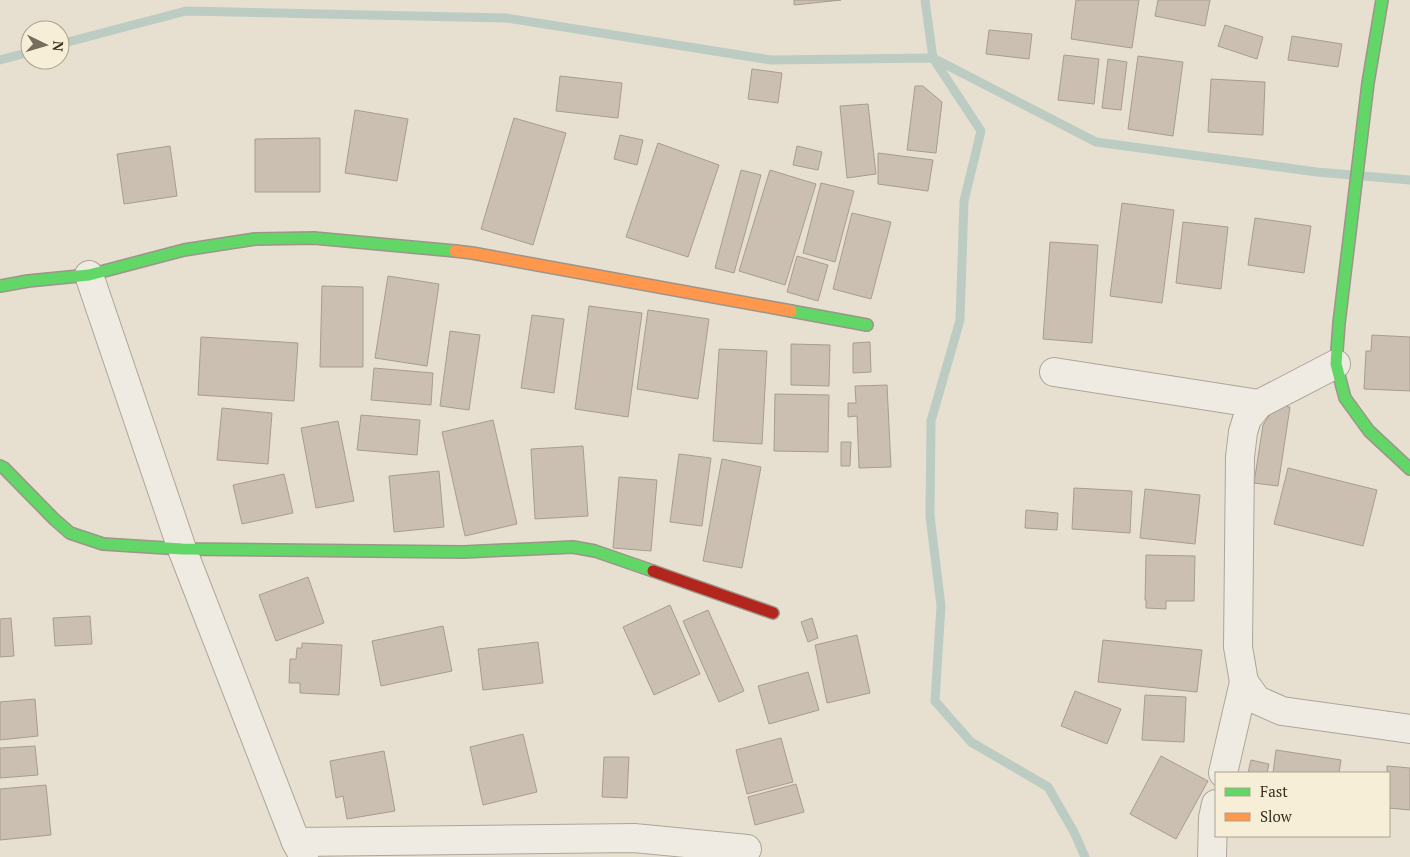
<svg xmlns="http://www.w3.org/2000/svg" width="1410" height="857" font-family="'PT Serif',serif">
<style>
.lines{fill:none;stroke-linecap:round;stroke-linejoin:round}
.stream{stroke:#bcccc2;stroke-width:9}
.building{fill:#cbbfb2;stroke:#a89c90}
.street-casing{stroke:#ada599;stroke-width:30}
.fast-casing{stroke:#9c958a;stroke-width:14}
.slow-casing{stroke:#9c958a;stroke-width:14}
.jam-casing{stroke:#9c958a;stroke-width:14}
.street{stroke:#efebe3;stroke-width:28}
.fast{stroke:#63d668;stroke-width:11}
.slow{stroke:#ff974d;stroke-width:11}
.jam{stroke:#b3261e;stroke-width:11}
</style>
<rect width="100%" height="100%" fill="#e7e0d1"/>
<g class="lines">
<g class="stream">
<polyline points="925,0 933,58 981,131 964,201 960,320 931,421 930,516 941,606 935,701 971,742 1048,787 1074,832 1085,857"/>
<polyline points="60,44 186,11 506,18 771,60 933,58 1096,142 1317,172 1410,180"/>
<polyline points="0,60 30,52"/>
</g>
</g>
<g class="building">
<polygon points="794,0 841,0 794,5"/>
<polygon points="1076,0 1139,0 1132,48 1071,39"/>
<polygon points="1158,0 1210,0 1205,26 1155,16"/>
<polygon points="1225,25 1263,37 1257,59 1218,46"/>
<polygon points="989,30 1032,34 1029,59 986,54"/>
<polygon points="1292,36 1342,44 1338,67 1288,60"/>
<polygon points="1064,55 1099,59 1094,104 1058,100"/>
<polygon points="1138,56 1183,62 1173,136 1128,129"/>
<polygon points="1108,59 1127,62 1121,110 1102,108"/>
<polygon points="752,69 782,73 778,103 748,99"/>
<polygon points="560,76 622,83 618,118 556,111"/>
<polygon points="1211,79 1265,82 1263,135 1208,132"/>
<polygon points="915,86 923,86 942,102 936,153 907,150"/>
<polygon points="868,104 876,174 847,178 840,106"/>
<polygon points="355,110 408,119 397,181 345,173"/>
<polygon points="514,118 566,133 533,245 481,229"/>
<polygon points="620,135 643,140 637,165 614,159"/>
<polygon points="320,138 320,192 255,192 255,139"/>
<polygon points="658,143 719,165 688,257 626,237"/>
<polygon points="170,146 177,196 124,204 117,154"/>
<polygon points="797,146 822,152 818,170 793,165"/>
<polygon points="878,153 933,160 928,191 878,184"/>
<polygon points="741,170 761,175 734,273 715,268"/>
<polygon points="770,170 816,184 785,285 739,271"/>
<polygon points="821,183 854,191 835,262 803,253"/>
<polygon points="1122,203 1174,210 1162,303 1110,296"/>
<polygon points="852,213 891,222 871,299 833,289"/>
<polygon points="1255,218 1311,226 1304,273 1248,265"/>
<polygon points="1183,222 1228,227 1221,289 1176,283"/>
<polygon points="1050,242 1098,245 1092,343 1043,339"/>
<polygon points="797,256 828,265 818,301 787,292"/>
<polygon points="388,276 439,284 427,366 375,358"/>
<polygon points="322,286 363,287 363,367 320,367"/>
<polygon points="589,306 642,313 628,417 575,409"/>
<polygon points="648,310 709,319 698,399 637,389"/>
<polygon points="532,315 564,319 554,393 521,388"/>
<polygon points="450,331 480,335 469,410 440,406"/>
<polygon points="1372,335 1410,337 1410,391 1364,389 1366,351 1371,351"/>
<polygon points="201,337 298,343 294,401 198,395"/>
<polygon points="870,342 871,372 853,373 853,343"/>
<polygon points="791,344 830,345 829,386 791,385"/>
<polygon points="719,349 767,351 762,444 713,441"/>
<polygon points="374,368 433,373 431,405 371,400"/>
<polygon points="887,385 891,467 859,468 857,416 848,417 848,403 856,403 855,386"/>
<polygon points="775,394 829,395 828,452 774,451"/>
<polygon points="1276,405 1290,407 1278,486 1254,483 1263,425"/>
<polygon points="222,408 272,413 268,464 217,460"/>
<polygon points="361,415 420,420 417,455 357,450"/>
<polygon points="493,420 517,524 465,536 442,432"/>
<polygon points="338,421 354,501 316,508 301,428"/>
<polygon points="841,442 851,442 850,466 841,466"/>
<polygon points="583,446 588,516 535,519 531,449"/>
<polygon points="679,454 711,458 702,526 670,522"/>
<polygon points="722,459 761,467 742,568 703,561"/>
<polygon points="1288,468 1377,490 1363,546 1274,524"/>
<polygon points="439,471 444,527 394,532 389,476"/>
<polygon points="284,474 293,513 242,524 233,485"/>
<polygon points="619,477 657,480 651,551 613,548"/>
<polygon points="1074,488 1132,491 1130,533 1072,529"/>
<polygon points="1145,489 1200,495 1195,544 1140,538"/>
<polygon points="1026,510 1058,513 1057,530 1025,528"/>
<polygon points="1146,555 1195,556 1194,601 1166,601 1166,609 1146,608 1146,600 1145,600"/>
<polygon points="308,577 324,623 276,641 259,595"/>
<polygon points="670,605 700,674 654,695 623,627"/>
<polygon points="708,610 744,691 719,702 683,621"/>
<polygon points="90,616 92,644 55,646 53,618"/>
<polygon points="11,618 14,656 0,657 0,619"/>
<polygon points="812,618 818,638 808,642 801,622"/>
<polygon points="443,626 452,671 381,686 372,641"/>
<polygon points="857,635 870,693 827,703 815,645"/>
<polygon points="1103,640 1202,650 1197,692 1098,682"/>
<polygon points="538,642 543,683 483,690 478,649"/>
<polygon points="302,643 342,645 339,695 300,693 300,683 289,683 290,659 296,659 297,648 302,648"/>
<polygon points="808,672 819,710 769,724 758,686"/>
<polygon points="1075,691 1121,709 1107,744 1061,726"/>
<polygon points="1145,695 1186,697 1184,742 1142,740"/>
<polygon points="35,699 38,736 0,740 0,702"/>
<polygon points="523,734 537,792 483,805 470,747"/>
<polygon points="781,738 793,782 747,794 736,750"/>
<polygon points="35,746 38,775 0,778 0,748"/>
<polygon points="1276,750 1341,760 1339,773 1273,773"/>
<polygon points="384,751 395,811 347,819 343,796 336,798 330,761"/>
<polygon points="1161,756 1208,781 1176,839 1130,814"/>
<polygon points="604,757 629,757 627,798 602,797"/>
<polygon points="1251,760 1269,764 1267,773 1248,773"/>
<polygon points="1387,766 1410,768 1410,810 1389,808 1389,773 1387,773"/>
<polygon points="796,784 804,812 755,825 748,797"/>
<polygon points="46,785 51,835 0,840 0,789"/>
</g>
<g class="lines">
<defs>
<g id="street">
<polyline points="89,275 182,549 296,842 304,857"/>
<polyline points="1054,372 1259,404"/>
<polyline points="1244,682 1257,700 1282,711 1410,729"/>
<polyline points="1223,773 1244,682 1238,647 1240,457 1243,432 1247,419 1259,404 1336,364"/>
<polyline points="296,842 634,838 747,849"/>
<polyline points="1212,857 1213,818 1216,804"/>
</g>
<g id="fast">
<polyline points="1382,0 1368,83 1339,323 1336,364 1345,398 1369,431 1410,469"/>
<polyline points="0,286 28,281 89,275 184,250 255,239 314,238 455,251"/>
<polyline points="791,311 867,325"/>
<polyline points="0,466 4,468 54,519 70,533 103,544 182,549 463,552 573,547 595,551 653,571"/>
</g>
<polyline id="slow" points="455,251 472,253 791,311"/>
<polyline id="jam" points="653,571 773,613"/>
</defs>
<use href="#street" class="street-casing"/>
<use href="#fast" class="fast-casing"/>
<use href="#slow" class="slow-casing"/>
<use href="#jam" class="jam-casing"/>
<use href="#street" class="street"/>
<use href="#fast" class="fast"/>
<use href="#slow" class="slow"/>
<use href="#jam" class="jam"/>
</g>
<rect x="1215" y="772" width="175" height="65" fill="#f7eed8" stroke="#ada18e"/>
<rect x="1225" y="788" width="25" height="8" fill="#63d668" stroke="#ada18e"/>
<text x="1260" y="797" font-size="15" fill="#3d2e20">Fast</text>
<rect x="1225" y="813" width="25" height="8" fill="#ff974d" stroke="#ada18e"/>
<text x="1260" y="822" font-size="15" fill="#3d2e20">Slow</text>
<g transform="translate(45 45) rotate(95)"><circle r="24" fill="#f7eed8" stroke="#ada18e"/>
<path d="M0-4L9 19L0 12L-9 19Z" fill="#786c5e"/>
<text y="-8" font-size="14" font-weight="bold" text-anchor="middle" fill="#3d2e20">N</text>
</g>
</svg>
